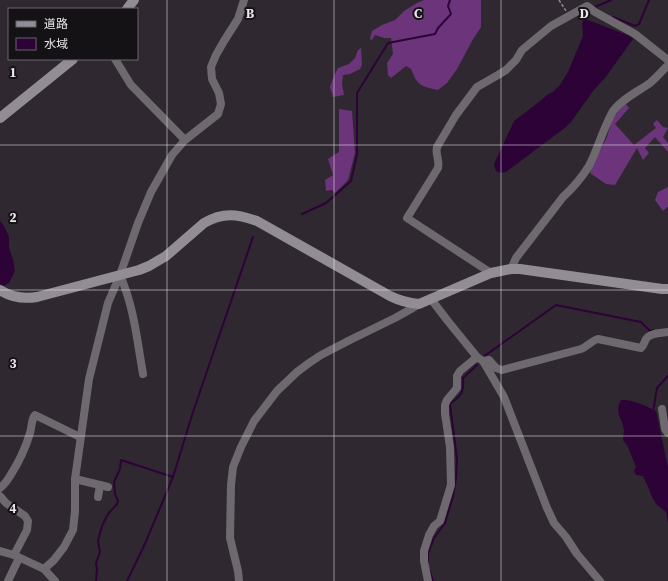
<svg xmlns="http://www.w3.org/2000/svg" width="668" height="581" font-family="'Source Serif 4','Noto Sans JP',serif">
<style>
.forest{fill:#6c347a}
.water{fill:#2d0237}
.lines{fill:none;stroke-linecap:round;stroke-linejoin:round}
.stream{stroke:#2d0237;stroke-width:2}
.path{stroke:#8f8990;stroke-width:1.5;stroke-dasharray:3 2;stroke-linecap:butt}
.street{stroke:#6d696e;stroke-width:8}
.secondary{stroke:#928c94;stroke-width:10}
.grid{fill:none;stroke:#ebe6ec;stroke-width:1;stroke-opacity:0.55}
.grid-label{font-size:13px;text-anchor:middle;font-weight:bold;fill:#ebe6ec;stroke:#151216;stroke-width:4;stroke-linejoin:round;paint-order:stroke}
</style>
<rect width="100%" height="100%" fill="#2f2831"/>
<g class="forest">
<path d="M424,0H481V27L472,41L457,69L447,83L438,90C420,86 418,86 411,69L406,66L391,78L388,75L387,63L393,54L391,38H384L375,35L372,40L370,39L372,31L382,25L395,20L404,11L417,3Z"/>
<polygon points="361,48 362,65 360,69 350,74 343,75 342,84 344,95 333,97 330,87 334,76 338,68 349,64 355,58 358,50"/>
<polygon points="626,104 629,108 615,124 634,145 656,128 653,124 657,120 663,127 668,128 663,137 668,143 668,152 655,137 645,148 649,153 643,160 637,148 615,185 606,184 590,173 593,164 607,137 612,120 619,110"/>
<polygon points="339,109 352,111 355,153 348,180 335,193 332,190 326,191 325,180 333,175 328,159 339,152"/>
<polygon points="668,187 668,207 667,207 663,211 655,200 658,192"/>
</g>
<g class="water">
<path d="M585,19L630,36L633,39L605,78L593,91L571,122L566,127L506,172C498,174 495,172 494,164L514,121L539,102L547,95L554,91L559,86L563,80L568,72L583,36L582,23Z"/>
<polygon points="0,221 4,226 9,237 9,247 13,260 15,271 9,283 3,286 0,284"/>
<path d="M621,400C631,399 647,406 656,411L668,467V523L666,512L656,504L651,495L649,489L643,476L636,475L634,471L636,467L628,447L623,440C623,437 624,433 624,430C622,418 614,412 621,400Z"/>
</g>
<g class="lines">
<g class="stream">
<polyline points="595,7 611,0"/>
<polyline points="581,13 580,15 586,23"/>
<polyline points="613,17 635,26 639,24 649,0"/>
<polyline points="302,214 326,203 351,181 357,154 357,93 388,43 435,34 438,28 451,14 448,6 450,0"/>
<polyline points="483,357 556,305 641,322 650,331 654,330"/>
<polyline points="653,412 657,388 668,376"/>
<path d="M428,563V554L434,538L445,523L453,496L456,478L457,459L450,404C462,395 464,392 463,378L477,365"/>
<polyline points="430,571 433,581"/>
<polyline points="96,581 97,569 96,563 100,552 98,541 102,526 108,514 117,504 118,501 115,494 114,482 120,469 121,460 173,477 193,412 253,237"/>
<polyline points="127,581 144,546 173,477"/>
</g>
<polyline class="path" points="559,0 566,11"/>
<g class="street">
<polyline points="115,59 131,85 185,140"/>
<path d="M511,269L516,258L563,197C573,188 582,177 589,166C598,148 603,129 613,111C622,99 637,92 650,83C657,77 662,71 668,65"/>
<path d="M491,273L407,218L438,168C440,159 435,156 437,147L456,115L477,87L498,75L506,70L516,60L522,50L551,26L587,6L595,12L635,34L668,60"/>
<path d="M120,275C134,307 137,340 143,374"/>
<polyline points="431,299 447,320 477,357 483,361 504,397 547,508 554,523 566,537 577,554 600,581"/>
<path d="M483,361L489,360L496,368L502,370L581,349C587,347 591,341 598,339L641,348C644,345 644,343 646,339C649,333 662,333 668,332"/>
<polyline points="662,409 665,429 668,433"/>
<polyline points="75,479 108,487"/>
<path d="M0,488C4,485 7,481 10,476C19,462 25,450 30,433C32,427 31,420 35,415L80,437"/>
<polyline points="0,496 6,503 25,516 28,521 27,530 14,555"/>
<polyline points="98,497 100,485"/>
<polyline points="0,551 14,555 44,569 55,581"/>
<polyline points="44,569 54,560 64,547 73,530 75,511 75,479 89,379 108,303 120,275 138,223 151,192 172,155 185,140 218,114 221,104 219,93 212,79 211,67 216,55 224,41 238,19 244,0"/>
<polyline points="8,581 19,558"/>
<polyline points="239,581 238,571 230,538 231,485 233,467 241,447 254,421 277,391 297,372 309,363 321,355 352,339 395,318 411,309 419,304"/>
<polyline points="428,581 424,561 424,551 429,535 434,526 440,521 451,485 450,447 445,414 445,405 447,400 457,388 457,376 460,371 477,357"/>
</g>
<g class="secondary">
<polyline points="127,9 134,0"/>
<polyline points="0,118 73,59"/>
<path d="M0,290C12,298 24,299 37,297L139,270L149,266L166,256L204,223C223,212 237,214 257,221L390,296C400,301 408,303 419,304L491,273L511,269H520L662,289H668"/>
</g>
</g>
<path class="grid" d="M167,0V581M334,0V581M501,0V581M0,145H668M0,290H668M0,436H668"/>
<g class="grid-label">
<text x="250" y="18">B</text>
<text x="418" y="18">C</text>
<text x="584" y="18">D</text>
<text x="13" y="77">1</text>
<text x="13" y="222">2</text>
<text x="13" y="368">3</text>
<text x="13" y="513">4</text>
</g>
<rect x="8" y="8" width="130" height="52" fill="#151216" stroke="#6b676c"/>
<rect x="16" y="21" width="20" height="6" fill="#928c94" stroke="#6b676c"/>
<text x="44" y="28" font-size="12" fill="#ebe6ec">道路</text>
<rect x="16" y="38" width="20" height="12" fill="#2d0237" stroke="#6b676c"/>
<text x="44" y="48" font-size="12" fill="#ebe6ec">水域</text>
</svg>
